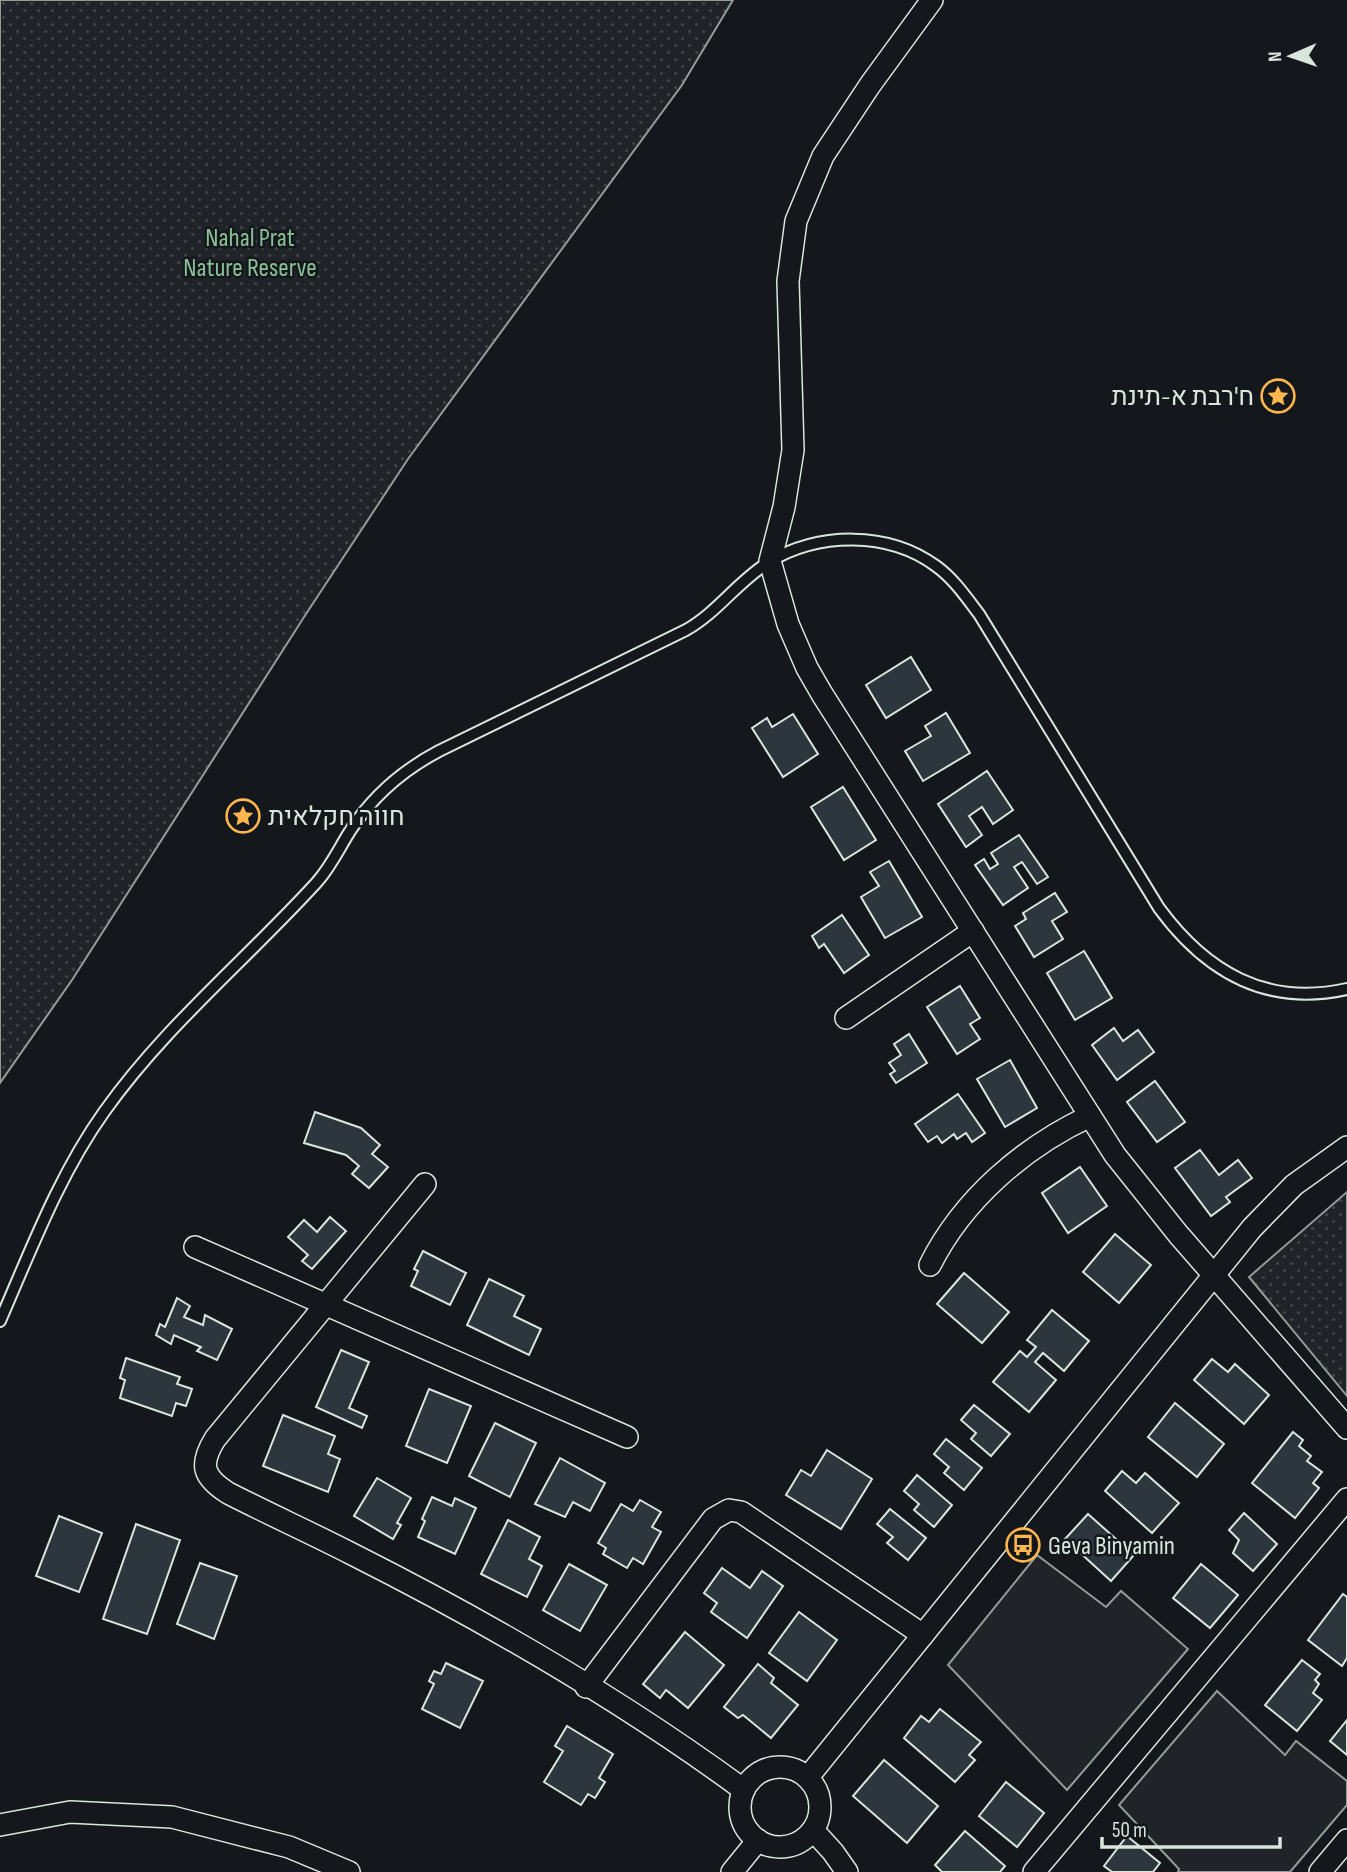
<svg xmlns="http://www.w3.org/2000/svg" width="1347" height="1872" font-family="'Sofia Sans Condensed',Heebo,sans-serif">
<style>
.green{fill:#202428;stroke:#939e99;stroke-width:2}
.park{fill:url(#park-dots);stroke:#939e99;stroke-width:2}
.building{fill:#2c363c;stroke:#d8e6dc;stroke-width:2}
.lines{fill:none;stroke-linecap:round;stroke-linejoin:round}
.lane-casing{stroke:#d8e6dc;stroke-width:14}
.street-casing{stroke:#d8e6dc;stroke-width:24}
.lane{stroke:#14181c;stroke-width:10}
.street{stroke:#14181c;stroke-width:21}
.labels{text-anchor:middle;stroke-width:5;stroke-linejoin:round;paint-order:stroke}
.park-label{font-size:26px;fill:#8ac095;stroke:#14181c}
.poi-label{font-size:26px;fill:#d8e6dc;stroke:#14181c;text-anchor:start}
</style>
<defs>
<pattern id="park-dots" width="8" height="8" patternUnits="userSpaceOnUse" patternTransform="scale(1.75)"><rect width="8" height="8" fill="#202428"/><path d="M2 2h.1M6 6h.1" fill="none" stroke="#404447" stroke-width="1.8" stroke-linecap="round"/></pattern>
</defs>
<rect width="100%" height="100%" fill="#14181c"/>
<g class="green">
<polygon points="1037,1555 1106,1607 1121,1591 1188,1649 1067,1790 948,1665"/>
<polygon points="1217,1691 1285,1755 1296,1741 1347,1781 1347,1805 1290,1872 1178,1872 1179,1869 1119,1805"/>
</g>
<g class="park">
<polygon points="0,0 733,0 682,85 408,459 306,614 72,980 0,1083"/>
<polygon points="1347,1192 1347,1396 1249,1277"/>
</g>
<g class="building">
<polygon points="911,657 931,690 886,718 866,685"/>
<polygon points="946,713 970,753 923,781 905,751 931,736 925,726"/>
<polygon points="793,714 818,754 783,777 752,728 767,718 772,727"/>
<polygon points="987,771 1013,810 993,824 982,807 969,816 982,835 966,847 938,804"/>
<polygon points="843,787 876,840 844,860 811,807"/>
<polygon points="1019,835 1048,877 1037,884 1022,862 1014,867 1028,888 1003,905 975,865 984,859 990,869 998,864 991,853"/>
<polygon points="889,861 922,917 885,938 861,897 879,886 870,872"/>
<polygon points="1055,893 1067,912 1052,921 1063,939 1034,957 1015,926 1026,919 1023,913"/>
<polygon points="842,915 869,955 844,973 824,944 819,948 812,936"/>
<polygon points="1084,951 1112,998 1075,1020 1047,973"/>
<polygon points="960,986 980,1018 970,1024 980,1039 957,1054 927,1007"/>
<polygon points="1114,1028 1123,1041 1138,1030 1154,1052 1117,1080 1092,1045"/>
<polygon points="909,1034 927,1063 896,1083 890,1074 895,1071 889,1063 901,1055 894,1044"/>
<polygon points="1010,1060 1037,1108 1005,1127 977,1079"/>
<polygon points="1155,1081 1185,1122 1157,1142 1127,1102"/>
<polygon points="958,1094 985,1133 972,1142 966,1133 957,1139 954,1134 942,1143 937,1136 928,1142 915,1124"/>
<polygon points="315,1112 361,1128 380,1145 372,1154 388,1167 369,1188 352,1174 359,1166 346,1155 304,1143"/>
<polygon points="1200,1150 1219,1175 1238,1160 1252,1178 1226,1197 1230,1202 1211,1216 1175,1168"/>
<polygon points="1080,1167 1107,1206 1068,1233 1042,1193"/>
<polygon points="330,1217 346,1231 312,1269 302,1261 308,1255 288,1237 304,1220 317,1232"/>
<polygon points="1115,1234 1151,1265 1119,1303 1083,1272"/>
<polygon points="423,1251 466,1273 450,1305 411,1286 418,1271 414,1269"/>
<polygon points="964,1273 1009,1312 982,1343 937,1304"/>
<polygon points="489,1279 524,1296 514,1316 541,1329 529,1355 467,1325"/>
<polygon points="177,1298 190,1306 184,1317 203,1325 205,1315 232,1329 217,1360 197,1351 201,1347 174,1335 171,1344 156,1335 160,1324 165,1327"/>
<polygon points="1052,1310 1089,1341 1064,1371 1043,1353 1035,1362 1056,1380 1029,1412 993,1382 1020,1351 1027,1357 1036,1347 1027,1340"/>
<polygon points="341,1350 369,1362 349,1408 367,1416 362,1428 316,1407"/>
<polygon points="126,1358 180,1377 177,1384 192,1389 186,1406 176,1403 172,1416 120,1398 125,1380 120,1378"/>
<polygon points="1212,1359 1228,1372 1235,1364 1269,1395 1244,1424 1194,1380"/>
<polygon points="429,1389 471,1406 447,1463 406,1446"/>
<polygon points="1175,1403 1224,1444 1197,1477 1148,1437"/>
<polygon points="974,1405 1010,1434 991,1456 971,1439 976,1433 961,1420"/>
<polygon points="283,1415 335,1436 328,1454 340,1459 328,1492 263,1466"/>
<polygon points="495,1423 536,1443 510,1497 469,1476"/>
<polygon points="1293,1432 1303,1440 1299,1446 1311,1456 1307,1461 1322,1472 1313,1483 1319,1488 1295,1518 1252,1483"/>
<polygon points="946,1439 982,1468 964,1490 944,1473 949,1467 934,1454"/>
<polygon points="827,1450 872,1479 841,1529 786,1495 801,1470 811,1476"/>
<polygon points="560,1458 605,1483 590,1511 573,1502 565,1517 535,1504"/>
<polygon points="1122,1471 1136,1483 1145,1473 1179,1503 1152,1533 1105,1491"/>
<polygon points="917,1475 952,1505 934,1527 914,1510 919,1504 904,1491"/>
<polygon points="377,1478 411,1498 397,1523 401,1525 393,1539 354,1516"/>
<polygon points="432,1497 452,1506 455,1498 476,1508 455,1554 418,1537 425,1521 422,1519"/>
<polygon points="640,1500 661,1512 652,1527 661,1532 643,1564 633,1558 627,1568 603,1554 606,1548 598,1543 621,1504 633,1511"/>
<polygon points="890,1509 926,1538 908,1560 887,1543 893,1537 877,1524"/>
<polygon points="1244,1513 1277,1544 1253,1571 1233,1553 1239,1540 1229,1530"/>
<polygon points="1088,1514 1134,1555 1111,1581 1065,1539"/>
<polygon points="59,1516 102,1533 79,1592 36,1576"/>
<polygon points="508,1520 540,1537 529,1559 542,1566 527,1597 481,1574"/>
<polygon points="136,1524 180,1540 147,1634 103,1619"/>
<polygon points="200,1563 237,1576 214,1639 177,1624"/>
<polygon points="569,1564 607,1585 580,1631 543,1610"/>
<polygon points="1201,1564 1238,1595 1210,1628 1173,1598"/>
<polygon points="722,1568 750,1588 762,1571 783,1586 747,1638 711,1612 717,1603 704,1593"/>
<polygon points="1343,1594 1347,1597 1347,1658 1342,1666 1308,1640"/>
<polygon points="799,1612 837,1640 807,1681 769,1653"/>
<polygon points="685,1632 724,1665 688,1708 666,1690 660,1698 643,1684"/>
<polygon points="1302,1660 1320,1674 1315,1680 1319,1684 1313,1693 1322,1700 1297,1731 1265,1705"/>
<polygon points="446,1663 483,1681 460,1728 422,1709 434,1684 429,1681 434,1671 441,1674"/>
<polygon points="758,1664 774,1678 771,1683 798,1705 771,1738 743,1715 738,1718 724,1707"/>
<polygon points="940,1709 981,1742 969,1755 975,1760 955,1782 904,1738 921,1716 929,1722"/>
<polygon points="1347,1720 1347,1755 1330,1741"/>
<polygon points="567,1726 613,1754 599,1778 605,1782 595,1798 588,1794 581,1805 544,1782 563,1751 555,1746"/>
<polygon points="884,1760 938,1806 907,1843 853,1796"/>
<polygon points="1006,1782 1044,1813 1017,1847 979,1816"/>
<polygon points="965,1831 1005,1866 1000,1872 942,1872 935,1865"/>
<polygon points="1127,1836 1160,1863 1153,1872 1112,1872 1104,1866"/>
</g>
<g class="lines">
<defs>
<path id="lane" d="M0,1321C31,1250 59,1175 104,1112C165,1026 247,959 317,882C332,865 340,846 352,828C374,795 403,770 439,751L686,630C718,612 738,581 769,562C819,532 888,531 936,566C954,579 966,597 979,614L1159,908C1206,972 1266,1007 1347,989"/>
<g id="street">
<polyline points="932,0 870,85 823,156 796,221 788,281 793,450 784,507 770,561 788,624 807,668 822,694 1115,1155 1178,1234 1347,1428"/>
<polyline points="846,1018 973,931"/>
<path d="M425,1184L215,1439C199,1465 203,1477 228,1493C269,1514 311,1533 352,1554C485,1621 624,1702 744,1790"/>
<polyline points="195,1247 627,1437"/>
<path d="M930,1265C963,1199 1024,1147 1090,1116"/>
<polyline points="586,1687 713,1519 729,1510 741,1512 923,1635"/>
<circle cx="780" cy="1807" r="40"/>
<polyline points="808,1777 1252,1228 1294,1185 1347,1147"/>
<polyline points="0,1825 70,1812 172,1817 289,1847 349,1872"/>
<polyline points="813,1830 833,1852 847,1872"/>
<polyline points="732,1872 758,1840"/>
<polyline points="1034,1872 1347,1499"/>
<polyline points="1320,1872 1347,1840"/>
</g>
</defs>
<use href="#lane" class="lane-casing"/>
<use href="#street" class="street-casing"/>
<use href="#lane" class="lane"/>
<use href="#street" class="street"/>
</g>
<defs>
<symbol id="sight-ring" viewBox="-11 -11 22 22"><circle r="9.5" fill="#14181c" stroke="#ffb74d" stroke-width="1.5"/><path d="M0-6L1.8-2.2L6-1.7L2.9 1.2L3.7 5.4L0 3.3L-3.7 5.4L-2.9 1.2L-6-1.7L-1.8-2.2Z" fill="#ffb74d"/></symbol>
<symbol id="bus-ring" viewBox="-11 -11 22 22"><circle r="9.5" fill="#14181c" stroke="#ffb74d" stroke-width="1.5"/><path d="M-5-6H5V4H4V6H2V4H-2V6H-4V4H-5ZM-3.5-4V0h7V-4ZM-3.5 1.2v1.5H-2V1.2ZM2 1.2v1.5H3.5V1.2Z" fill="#ffb74d"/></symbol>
</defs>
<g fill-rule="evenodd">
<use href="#sight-ring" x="1259" y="377" width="38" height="38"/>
<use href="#sight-ring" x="224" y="797" width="38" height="38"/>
<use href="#bus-ring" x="1004" y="1526" width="38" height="38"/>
</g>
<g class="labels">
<g class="park-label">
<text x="250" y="246">Nahal Prat<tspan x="250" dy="30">Nature Reserve</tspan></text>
</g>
<g class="poi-label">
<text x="1254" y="405" text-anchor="end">ח'רבת א-תינת</text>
<text x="268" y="825">חווה חקלאית</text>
<text x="1048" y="1554">Geva Binyamin</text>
</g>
</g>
<g transform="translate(1291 56) rotate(268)" stroke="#14181c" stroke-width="5" paint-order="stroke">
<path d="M0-5L12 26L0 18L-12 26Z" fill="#d8e6dc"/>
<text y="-10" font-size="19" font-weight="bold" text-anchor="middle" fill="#d8e6dc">N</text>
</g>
<path d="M1102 1837v10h178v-10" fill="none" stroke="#d8e6dc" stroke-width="3.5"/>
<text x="1112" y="1837" font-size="21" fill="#d8e6dc" stroke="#14181c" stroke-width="5" paint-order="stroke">50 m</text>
</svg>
